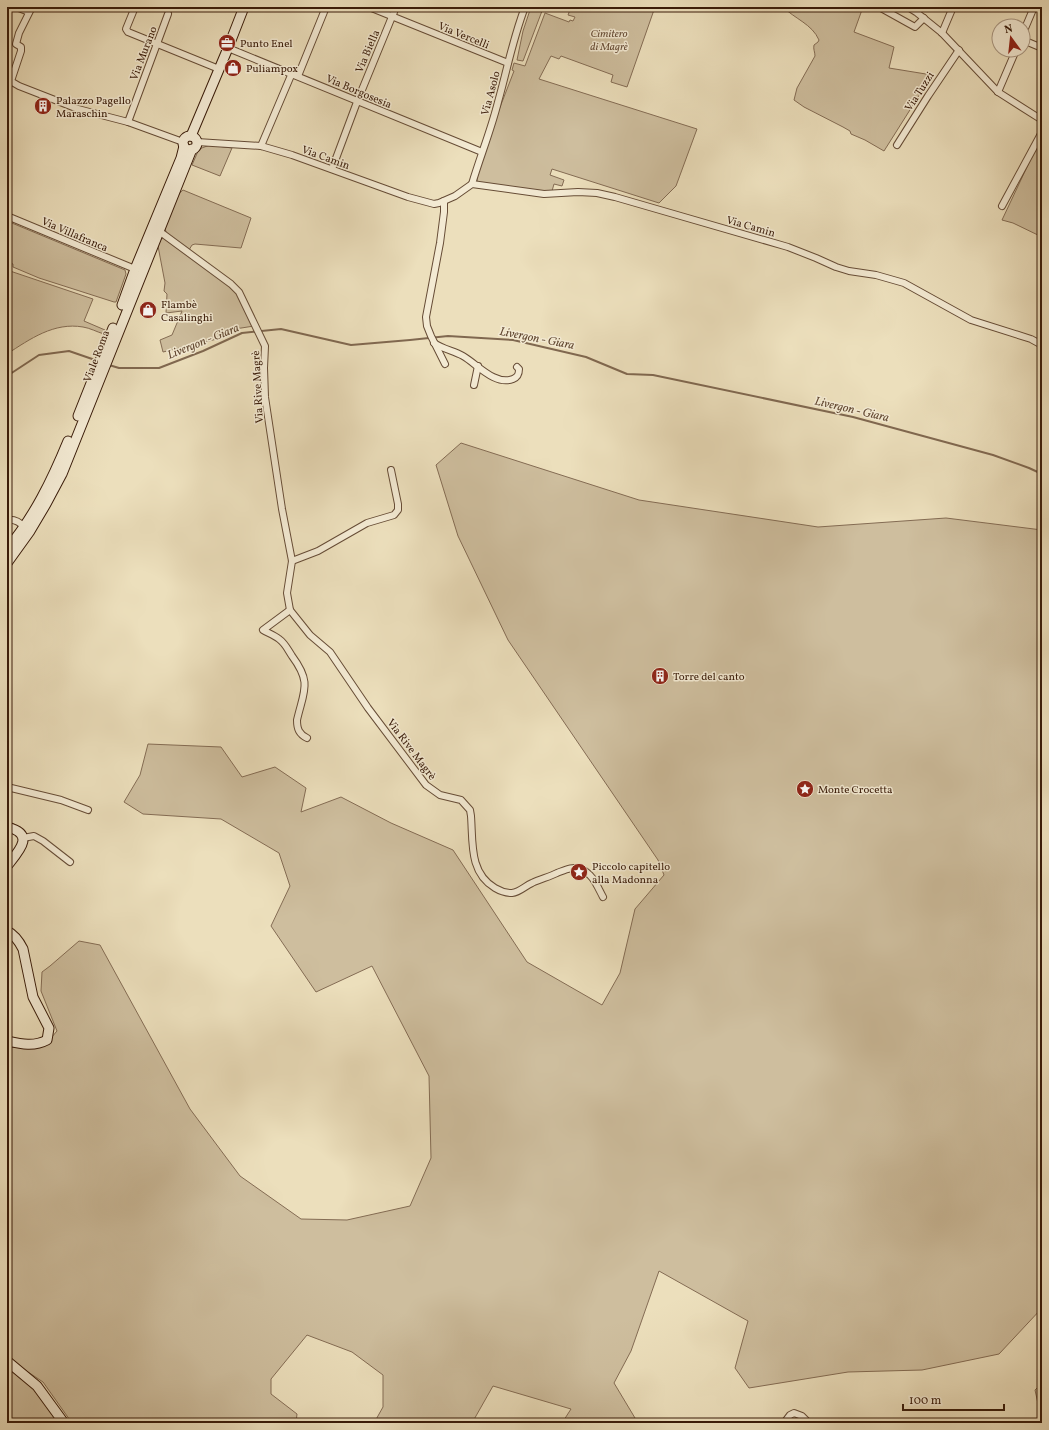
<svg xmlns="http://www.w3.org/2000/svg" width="1049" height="1430" font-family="Vollkorn,serif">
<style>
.green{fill:#cebe9e;stroke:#846c54}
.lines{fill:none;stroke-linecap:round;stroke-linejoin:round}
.stream{stroke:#806850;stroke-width:2}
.minor-casing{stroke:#664c36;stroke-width:8}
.secondary-casing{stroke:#391b09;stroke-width:11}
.minor{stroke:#f3ead3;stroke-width:6}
.secondary{stroke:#f3ead3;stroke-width:9}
.labels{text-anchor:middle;stroke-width:3;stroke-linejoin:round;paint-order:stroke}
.park-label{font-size:11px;font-style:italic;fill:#664c36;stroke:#f3ead3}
.street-label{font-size:11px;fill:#391b09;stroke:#f3ead3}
.poi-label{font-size:11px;fill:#391b09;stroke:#f3ead3;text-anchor:start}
.water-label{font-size:12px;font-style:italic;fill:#624832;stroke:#f3ead3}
</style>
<rect width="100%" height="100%" fill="#ecdfbc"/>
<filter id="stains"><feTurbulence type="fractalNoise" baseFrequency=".005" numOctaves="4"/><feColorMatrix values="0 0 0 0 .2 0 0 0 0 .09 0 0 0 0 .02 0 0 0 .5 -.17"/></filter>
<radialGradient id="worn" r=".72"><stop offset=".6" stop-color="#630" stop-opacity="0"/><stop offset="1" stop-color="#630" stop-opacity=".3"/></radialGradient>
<g class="green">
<polygon points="531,7 542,11 523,61 517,60 523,31"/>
<polygon points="571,7 655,7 627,87 611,82 613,75 561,56 559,59 551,56 539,79 697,129 676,186 659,203 552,169 550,175 564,180 562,186 554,184 552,191 549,192 477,183 477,177 497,115 514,71 512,70 514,63 525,66 545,13 569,22 570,20 573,21 575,17 568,15"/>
<path d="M783,7H863L854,32L894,47L889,68L932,75L884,151L865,140L851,134L850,131L843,127L804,107L794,100L797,88L815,56C815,52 813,49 814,45L818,42L819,40C812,24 795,19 783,7Z"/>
<polygon points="210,145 232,148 220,176 192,165 199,149"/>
<polygon points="1042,145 1042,237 1013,223 1002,220 1035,150"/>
<path d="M183,190L251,218L241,248L195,244L192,245L189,250L167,234L165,229L166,225C171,216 175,195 183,190Z"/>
<polygon points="7,221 125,270 126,274 116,302 114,302 39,278 13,267 13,264 7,262"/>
<polygon points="163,238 228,284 237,293 254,326 235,329 217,339 163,352 160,340 172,335 182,311 166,313 167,294 164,291 165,283 158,246 160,240"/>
<path d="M10,271L93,299L84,321L105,330L104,334C97,332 90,328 83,327C54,322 30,339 7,354V277Z"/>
<polygon points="461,443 639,500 818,527 946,518 1042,530 1042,1308 999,1354 922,1370 848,1372 749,1388 735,1368 748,1321 659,1271 631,1351 614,1383 638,1423 562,1423 571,1409 493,1386 472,1423 374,1423 383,1407 383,1375 352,1352 307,1335 271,1379 271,1394 297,1414 296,1423 72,1423 43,1382 7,1358 7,1047 26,1048 45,1045 57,1031 41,991 42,972 50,966 79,941 100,945 190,1109 240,1176 301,1219 347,1220 410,1206 431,1158 429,1076 372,966 316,992 271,926 290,886 279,853 221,819 143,814 124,802 140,775 148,744 221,747 242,777 275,767 306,788 301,812 341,797 391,823 453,850 527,962 602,1005 620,973 635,909 664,875 658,860 508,640 458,536 436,465"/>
<polygon points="7,1361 27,1377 64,1423 7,1423"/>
<polygon points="1042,1383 1042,1422 1035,1390"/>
</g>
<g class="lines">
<g class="stream">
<polyline points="109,365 119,368 159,368 203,351 242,333 281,329 351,345 410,340 448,336 513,340 586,357 627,374 653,375 853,417 993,455 1029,468 1042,474"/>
<polyline points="7,376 39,355 69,351 98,361"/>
</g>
<defs>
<g id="minor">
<polyline points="16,7 29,12"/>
<polyline points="135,7 126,29 128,32 219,69"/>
<polyline points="369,7 508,63"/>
<polyline points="879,7 915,27 924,18"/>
<polyline points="908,7 916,12 942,33 998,92 1042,120"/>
<polyline points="942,33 953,7"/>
<polyline points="1023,33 1034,7"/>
<polyline points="1023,40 1042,48"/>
<polyline points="228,48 482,152"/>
<polyline points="298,76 326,7"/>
<polyline points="7,79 19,86 78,109 128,122 183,142"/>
<polyline points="11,81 21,51 21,47 16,44 19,33 32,7"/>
<polyline points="998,92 1016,50"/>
<polyline points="128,122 168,14"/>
<polyline points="197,142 261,146 292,155 408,197 434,204 439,203 455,196 472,184 544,194 578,192 597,193 615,197 788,247 816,258 836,267 849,271 876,275 904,283 971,320 1031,339 1042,345"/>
<polyline points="897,145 928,96 959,50"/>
<polyline points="261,146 292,73"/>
<polyline points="332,169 357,102 396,7"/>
<path d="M472,184C480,157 491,130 498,102C507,70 513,38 525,7"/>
<polyline points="444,201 444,212 440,243 426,317 427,326 431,336 445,364"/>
<polyline points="1002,206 1042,132"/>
<polyline points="7,216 135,269"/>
<path d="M159,231L231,284L239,292L265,346L264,368L265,397L282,509L292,561L287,593L290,610L310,635L330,652L368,708L426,785L440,795L461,800L470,810L471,816C473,842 469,873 495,888C500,891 506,893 512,893C520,892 525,886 532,883C540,879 549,877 557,873C565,870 572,866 581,869C593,874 597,886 603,897"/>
<path d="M434,343C443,349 454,351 463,356C477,364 495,386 513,379C518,377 519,374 519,369L517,367"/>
<polyline points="474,385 478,366"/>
<path d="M7,520C14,519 19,521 24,527"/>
<polyline points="292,561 318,551 367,523 394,515 398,510 398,504 391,470"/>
<path d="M290,610L263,630C268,633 274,635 279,639C285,643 288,650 292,656C312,683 304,690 297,720C297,729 299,734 307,738"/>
<polyline points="7,787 61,800 88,810"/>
<polyline points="23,838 34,836 43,841 70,862"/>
<polyline points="784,1423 790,1415 794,1413 802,1416 809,1423"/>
</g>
<g id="secondary">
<polyline points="191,136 228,48 244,7"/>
<circle cx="190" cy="143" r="7"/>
<polyline points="122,305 135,269 181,158 184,146"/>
<polyline points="78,416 113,328"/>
<path d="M7,549C34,517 52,480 68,441"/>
<polyline points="7,563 30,531 46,504 62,474 192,149"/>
<path d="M7,827C36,834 19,851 7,866"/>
<path d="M7,931C15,935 19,941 23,949L33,997L49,1028L47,1040C34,1047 21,1044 7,1041"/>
<polyline points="7,1361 37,1386 64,1423"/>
</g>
</defs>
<use href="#minor" class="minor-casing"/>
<use href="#secondary" class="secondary-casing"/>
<use href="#minor" class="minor"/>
<use href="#secondary" class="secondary"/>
</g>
<defs>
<symbol id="office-disc" viewBox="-11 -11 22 22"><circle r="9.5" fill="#8f2418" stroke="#f3ead3"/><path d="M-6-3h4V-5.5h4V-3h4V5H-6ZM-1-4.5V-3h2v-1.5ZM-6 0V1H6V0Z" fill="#fff"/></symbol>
<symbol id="shop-disc" viewBox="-11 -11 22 22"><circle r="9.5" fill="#8f2418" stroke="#f3ead3"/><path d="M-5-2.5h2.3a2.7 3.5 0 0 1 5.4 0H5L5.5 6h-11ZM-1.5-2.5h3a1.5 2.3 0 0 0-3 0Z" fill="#fff"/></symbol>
<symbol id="building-disc" viewBox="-11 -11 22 22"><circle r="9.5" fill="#8f2418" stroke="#f3ead3"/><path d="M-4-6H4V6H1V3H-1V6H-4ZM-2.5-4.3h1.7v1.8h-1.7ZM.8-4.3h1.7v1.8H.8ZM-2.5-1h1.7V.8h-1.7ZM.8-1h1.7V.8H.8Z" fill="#fff"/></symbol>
<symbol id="sight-disc" viewBox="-11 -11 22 22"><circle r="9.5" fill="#8f2418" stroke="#f3ead3"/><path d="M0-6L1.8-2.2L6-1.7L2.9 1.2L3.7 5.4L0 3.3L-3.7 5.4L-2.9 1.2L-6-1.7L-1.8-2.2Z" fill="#fff"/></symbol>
</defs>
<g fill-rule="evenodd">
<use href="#office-disc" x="217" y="33" width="20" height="20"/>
<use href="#shop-disc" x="223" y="58" width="20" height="20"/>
<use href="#building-disc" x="33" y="96" width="20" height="20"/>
<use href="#shop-disc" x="138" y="300" width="20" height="20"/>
<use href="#building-disc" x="650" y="666" width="20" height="20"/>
<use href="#sight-disc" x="795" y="779" width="20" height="20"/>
<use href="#sight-disc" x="569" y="862" width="20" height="20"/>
</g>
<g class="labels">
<g class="park-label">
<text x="609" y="37">Cimitero<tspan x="609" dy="13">di Magrè</tspan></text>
</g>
<g class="street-label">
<text transform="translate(464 35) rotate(22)" y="4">Via Vercelli</text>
<text transform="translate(367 51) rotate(-67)" y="4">Via Biella</text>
<text transform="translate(143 53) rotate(-69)" y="4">Via Murano</text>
<text transform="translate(359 91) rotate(23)" y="4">Via Borgosesia</text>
<text transform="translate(919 91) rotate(-57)" y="4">Via Tuzzi</text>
<text transform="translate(490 93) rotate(-75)" y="4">Via Asolo</text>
<text transform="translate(326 157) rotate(20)" y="4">Via Camin</text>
<text transform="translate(751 226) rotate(16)" y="4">Via Camin</text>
<text transform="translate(75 234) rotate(23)" y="4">Via Villafranca</text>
<text transform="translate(96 356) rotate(-69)" y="4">Viale Roma</text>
<text transform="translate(257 387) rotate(-93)" y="4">Via Rive Magrè</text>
<text transform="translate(412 749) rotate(53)" y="4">Via Rive Magrè</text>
</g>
<g class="poi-label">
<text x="240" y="47">Punto Enel</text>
<text x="246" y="72">Puliampox</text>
<text x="56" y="104">Palazzo Pagello<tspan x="56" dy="13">Maraschin</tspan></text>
<text x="161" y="308">Flambè<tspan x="161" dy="13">Casalinghi</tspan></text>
<text x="673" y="680">Torre del canto</text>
<text x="818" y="793">Monte Crocetta</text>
<text x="592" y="870">Piccolo capitello<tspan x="592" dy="13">alla Madonna</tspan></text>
</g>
<g class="water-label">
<text transform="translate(537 338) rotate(11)" y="4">Livergon - Giara</text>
<text transform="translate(203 341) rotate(-22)" y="4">Livergon - Giara</text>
<text transform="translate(852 409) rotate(13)" y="4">Livergon - Giara</text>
</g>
</g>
<rect width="1049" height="1430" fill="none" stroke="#ecdfbc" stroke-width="24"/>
<rect x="8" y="8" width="1033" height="1414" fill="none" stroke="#391b09" stroke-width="2"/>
<rect x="12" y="12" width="1025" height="1406" fill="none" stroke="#391b09"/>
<g transform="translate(1011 38) rotate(345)"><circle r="19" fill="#f3ead3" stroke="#a99782"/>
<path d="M0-3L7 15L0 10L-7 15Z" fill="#8f2418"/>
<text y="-6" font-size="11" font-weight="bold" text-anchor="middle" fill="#391b09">N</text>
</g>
<path d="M903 1404v6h101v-6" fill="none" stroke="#391b09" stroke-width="2"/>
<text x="909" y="1404" font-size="12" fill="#391b09" stroke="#f3ead3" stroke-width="3" paint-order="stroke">100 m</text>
<rect width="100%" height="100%" filter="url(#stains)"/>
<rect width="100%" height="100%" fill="url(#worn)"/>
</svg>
